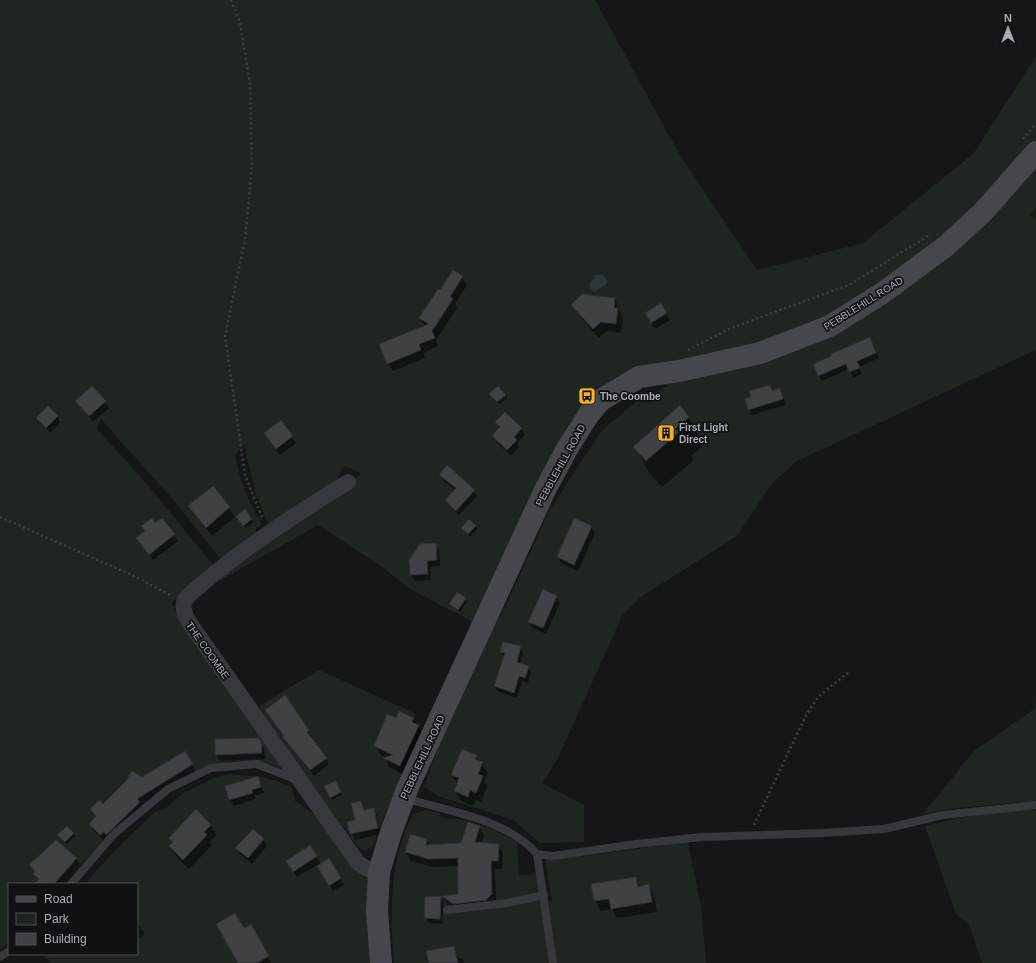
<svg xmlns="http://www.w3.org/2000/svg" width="1036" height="963" font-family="Arial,sans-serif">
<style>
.green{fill:#1e261f}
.water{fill:#2c353c}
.shadow{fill:#0007}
.building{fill:#404145;stroke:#303034}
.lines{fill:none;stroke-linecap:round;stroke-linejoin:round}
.path{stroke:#3d3f44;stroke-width:2.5;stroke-dasharray:2 3;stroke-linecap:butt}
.service{stroke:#37383d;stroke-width:8}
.minor{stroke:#37383d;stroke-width:16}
.secondary{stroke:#45474d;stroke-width:22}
.labels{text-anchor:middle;stroke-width:3.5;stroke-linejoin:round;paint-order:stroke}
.street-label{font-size:10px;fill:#a8adb8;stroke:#111113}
.poi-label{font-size:10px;font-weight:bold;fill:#a8adb8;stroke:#111113;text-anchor:start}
</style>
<rect width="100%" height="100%" fill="#161618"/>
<g class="green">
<path d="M0,0H595L678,152L757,270L863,243L974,153L1036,56V208L1030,215L1036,220V350L795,462L771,485L737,536L641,597L623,614L558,758L542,783L584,805V842L540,843L513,820L438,796L424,786L439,745L496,622L503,612L549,511L602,430L635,403L667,386L662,367L616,381L473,622L408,588L385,569L318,525L212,585L272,535L343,492L361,473L344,466L335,483L268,524L256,494L244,445L235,455C240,481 248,502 262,524L256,529V538L224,561L219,557L176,503L101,419L97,429L147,484L213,565L172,603L175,610L283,761L282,769L261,761H232L204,767L170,785L96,849L62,884H9V941L0,950Z"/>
<polygon points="319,670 416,714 412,722 419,725 397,772 405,776 384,815 374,844 366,851 358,847 265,720 259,706"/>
<polygon points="1036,701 1036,801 956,808 923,814 973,752 1034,709"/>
<path d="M231,774C252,776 274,777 292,788L295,801L315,815L371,876L375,963H51L43,954H137V884H85L116,849L155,812L168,807L182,794L216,777Z"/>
<polygon points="1028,809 1036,811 1036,963 982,963 969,925 956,914 925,826 968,816"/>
<path d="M425,810L440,813L441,818C466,818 496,829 517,842L519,875L537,874L540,901H552L545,859L585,856L688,842L701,906L706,963H394C390,914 389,859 413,814Z"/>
</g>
<polygon class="water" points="602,274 606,278 607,283 595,292 590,289 589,284 596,275"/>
<g class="shadow">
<polygon points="462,277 467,285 455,304 457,308 436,340 438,346 423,353 425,358 393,371 388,363 425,326 420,318 440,292"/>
<polygon points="615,299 623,319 621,333 607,331 599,338 578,314 572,305"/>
<polygon points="661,305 670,320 655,329 646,313"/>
<polygon points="869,338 879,358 859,367 862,374 853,378 849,369 822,381 819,376"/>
<polygon points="770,386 773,391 780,389 786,405 752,415 749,409 752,398"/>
<polygon points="92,387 109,408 93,422 77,401"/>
<polygon points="505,395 507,398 500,404 492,396"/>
<polygon points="57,416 60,422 50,433 38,418"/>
<polygon points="688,417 704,445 691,456 694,460 662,487 650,474 635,447"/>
<polygon points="280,422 296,443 280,455 265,433"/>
<polygon points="496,422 521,429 525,435 517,443 519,447 511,456 497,443 493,436 500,429"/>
<polygon points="440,475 474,491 477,496 459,515 446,501 455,490 443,481"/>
<polygon points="212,487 235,517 212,536 189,506"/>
<polygon points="245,510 253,522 246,528 239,519"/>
<polygon points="162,519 178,541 153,560 141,545 155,524"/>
<polygon points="476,526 477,529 470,537 462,528"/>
<polygon points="591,527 595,533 578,571 562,564 558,557"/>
<polygon points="435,544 439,550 440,566 430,567 431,580 415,581 411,575 410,561"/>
<polygon points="457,594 467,602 460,612 450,604"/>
<polygon points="557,597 560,603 546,634 533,628 529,622"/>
<polygon points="520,647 523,653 520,664 528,667 531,672 528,683 522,681 517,698 498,692 495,686 504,657 501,652"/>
<polygon points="413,718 424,736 405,775 390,768 385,759 387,758 381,755 375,745"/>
<polygon points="308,731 312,737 310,738 329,764 314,776 283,737"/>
<polygon points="216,740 260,742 264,749 265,759 220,761 216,755"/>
<polygon points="184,752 196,772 105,842 94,831 90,824 96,818 91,809 103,806 142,778"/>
<polygon points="476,756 488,773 484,781 487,787 481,802 476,800 473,806 461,801 455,791 458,785 452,775"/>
<polygon points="257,778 264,793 255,796 255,799 234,806 230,799"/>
<polygon points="335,782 342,795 332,800 326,787"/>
<polygon points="361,802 365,811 373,809 377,815 381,834 355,840 349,823 356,821"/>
<polygon points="196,811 211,825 216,835 210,842 212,845 189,869 176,856 170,847 173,844 171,839"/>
<polygon points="479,827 484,835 481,844 498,845 503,853 502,869 495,869 496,903 459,912 448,904 443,897 459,895 459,866 433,867 411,861 406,852 426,840 430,845 461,844"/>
<polygon points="253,831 263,840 267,846 252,864 240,854 237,848"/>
<polygon points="73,833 75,836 67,844 59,835"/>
<polygon points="309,846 321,864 329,859 344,885 333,891 317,865 297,877 291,867"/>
<polygon points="76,859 80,865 62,884 36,884 39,881 31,866"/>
<polygon points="635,878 641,887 649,886 654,895 657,912 617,918 612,909 601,911 595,901 592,885"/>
<polygon points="440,897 444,902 442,924 429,923 425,918"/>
<polygon points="137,923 145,934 137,940"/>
<polygon points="250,925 271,963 239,963"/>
<polygon points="454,947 459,959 462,958 464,963 430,963"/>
</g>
<g class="building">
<polygon points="453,270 463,276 450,297 453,299 432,331 435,338 419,344 421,350 387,364 379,344 429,324 419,318 438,289 440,290"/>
<polygon points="582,294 615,298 614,308 618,308 616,324 601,322 593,329 571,305"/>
<polygon points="661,303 667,313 651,323 645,313"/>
<polygon points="870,337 876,353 857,361 860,368 849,372 846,364 818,376 813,364 832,356 831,354"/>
<polygon points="770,385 772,391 780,388 783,399 748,410 745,399 751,397 749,391"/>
<polygon points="92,386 106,401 89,416 75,401"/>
<polygon points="498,386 506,395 497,402 489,394"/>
<polygon points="680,405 689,417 675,429 679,432 646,461 633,447"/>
<polygon points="48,406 58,416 46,428 36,418"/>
<polygon points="505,412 522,428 514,437 517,440 507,450 492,436 500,427 495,422"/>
<polygon points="281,420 293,436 276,449 264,433"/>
<polygon points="447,465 475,490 456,511 445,500 456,488 439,475"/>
<polygon points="213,486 230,507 206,528 188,506"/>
<polygon points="245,509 252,519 243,526 236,516"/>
<polygon points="152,518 155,523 162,518 175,534 149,555 136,538 145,531 141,526"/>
<polygon points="574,518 592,526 574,565 557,557"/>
<polygon points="469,519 476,526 468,534 461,528"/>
<polygon points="436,543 437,560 427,561 428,574 410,575 409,560 420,544"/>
<polygon points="543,589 557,596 543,628 528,622"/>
<polygon points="457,592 466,598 458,610 449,604"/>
<polygon points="503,642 521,646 517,662 529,666 525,678 519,676 514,693 494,686 505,653 500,652"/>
<polygon points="285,695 309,730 307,732 327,758 310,770 282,736 284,736 265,710"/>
<polygon points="399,711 414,718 412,722 419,725 400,766 383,758 393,755 374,746 387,714 396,718"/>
<polygon points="258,738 261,741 262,753 215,755 215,739"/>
<polygon points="462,749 477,755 475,759 483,762 478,774 483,776 476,793 470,790 468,797 454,791 459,778 451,775"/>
<polygon points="185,751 193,764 137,799 140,802 106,835 104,832 100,835 89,824 96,816 90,809 100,800 103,804 126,781 132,771 142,777"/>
<polygon points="258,776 261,787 252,790 253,793 229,800 225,786"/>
<polygon points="336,781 341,792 330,798 324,786"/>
<polygon points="361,801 364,810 374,808 378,828 350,834 347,822 355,820 351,803"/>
<polygon points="196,809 211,825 204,832 207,835 183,860 169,846 173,842 169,838"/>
<polygon points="468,822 480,826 475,842 499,844 498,861 491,861 492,894 486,900 453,904 442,896 458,894 458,858 428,859 405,852 410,834 427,839 426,845 461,843"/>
<polygon points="67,826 74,833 65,842 57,835"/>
<polygon points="253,829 264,839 248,858 235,848"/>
<polygon points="56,840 77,858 54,884 34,884 39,879 33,874 35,871 29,865"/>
<polygon points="310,845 317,856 293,872 286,861"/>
<polygon points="329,858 341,878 329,886 317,866"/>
<polygon points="636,877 638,887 649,884 652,902 611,909 609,899 594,901 591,884"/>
<polygon points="441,896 440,919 424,918 425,897"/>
<polygon points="235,913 244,928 251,924 269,956 257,963 238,963 216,924"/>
<polygon points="454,946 458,963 429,963 426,951"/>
</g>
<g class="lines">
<g class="path">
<polyline points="231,0 240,22 250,84 252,166 245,240 225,336 245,475 263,520"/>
<polyline points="1023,139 1036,123"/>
<polyline points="688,350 731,328 849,285 931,234"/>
<polyline points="0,517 134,576 172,596"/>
<polyline points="754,825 806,715 819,696 849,672"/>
</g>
<g class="service">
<path d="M404,798C447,811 507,819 537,854L553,963"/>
<polyline points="537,854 553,856 636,844 702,837 822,833 884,829 943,815 1036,805"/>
<polyline points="71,884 114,834 168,789 211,768 257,764 297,780"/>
<polyline points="447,910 507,903 544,895"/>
<polyline points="0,957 9,951"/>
</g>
<path class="minor" d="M348,482C297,513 248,545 203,583C197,589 186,595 184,603C182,610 187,619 191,625L358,863L368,869L379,872"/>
<polyline class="secondary" points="381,963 377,910 379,872 391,832 408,787 545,490 567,449 589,414 601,400 639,377 679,371 760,353 830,326 884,292 946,246 983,212 1036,152"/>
</g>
<defs>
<symbol id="bus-square" viewBox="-11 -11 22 22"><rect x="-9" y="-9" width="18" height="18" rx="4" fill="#f2b134" stroke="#111113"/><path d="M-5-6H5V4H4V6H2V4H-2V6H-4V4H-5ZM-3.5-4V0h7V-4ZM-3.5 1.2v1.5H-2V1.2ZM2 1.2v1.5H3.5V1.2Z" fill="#111"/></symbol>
<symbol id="building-square" viewBox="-11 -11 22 22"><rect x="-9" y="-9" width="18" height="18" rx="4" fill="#f2b134" stroke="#111113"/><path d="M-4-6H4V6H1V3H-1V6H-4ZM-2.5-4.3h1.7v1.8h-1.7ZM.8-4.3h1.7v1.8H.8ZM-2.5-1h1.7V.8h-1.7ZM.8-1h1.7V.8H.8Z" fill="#111"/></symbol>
</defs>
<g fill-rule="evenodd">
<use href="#bus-square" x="577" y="386" width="20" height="20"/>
<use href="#building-square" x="656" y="423" width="20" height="20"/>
</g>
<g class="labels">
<g class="street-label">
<text transform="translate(863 303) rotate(-32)" y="4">PEBBLEHILL ROAD</text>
<text transform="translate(560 465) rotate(-61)" y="4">PEBBLEHILL ROAD</text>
<text transform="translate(208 650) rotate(55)" y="4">THE COOMBE</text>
<text transform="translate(422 757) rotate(-65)" y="4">PEBBLEHILL ROAD</text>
</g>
<g class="poi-label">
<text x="600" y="400">The Coombe</text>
<text x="679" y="431">First Light<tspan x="679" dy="12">Direct</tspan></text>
</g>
</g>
<rect x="8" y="883" width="130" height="72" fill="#111113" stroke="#4d4f55"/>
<rect x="16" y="896" width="20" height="6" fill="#45474d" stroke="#4d4f55"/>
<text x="44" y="903" font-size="12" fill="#a8adb8">Road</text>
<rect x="16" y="913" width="20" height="12" fill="#1e261f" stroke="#4d4f55"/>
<text x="44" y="923" font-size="12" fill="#a8adb8">Park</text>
<rect x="16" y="933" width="20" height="12" fill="#404145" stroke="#4d4f55"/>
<text x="44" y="943" font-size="12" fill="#a8adb8">Building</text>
<g transform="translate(1008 28)" stroke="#111113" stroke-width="3" paint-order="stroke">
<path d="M0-3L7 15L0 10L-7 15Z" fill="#a8adb8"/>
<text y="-6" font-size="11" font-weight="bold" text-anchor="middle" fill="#a8adb8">N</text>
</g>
</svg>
